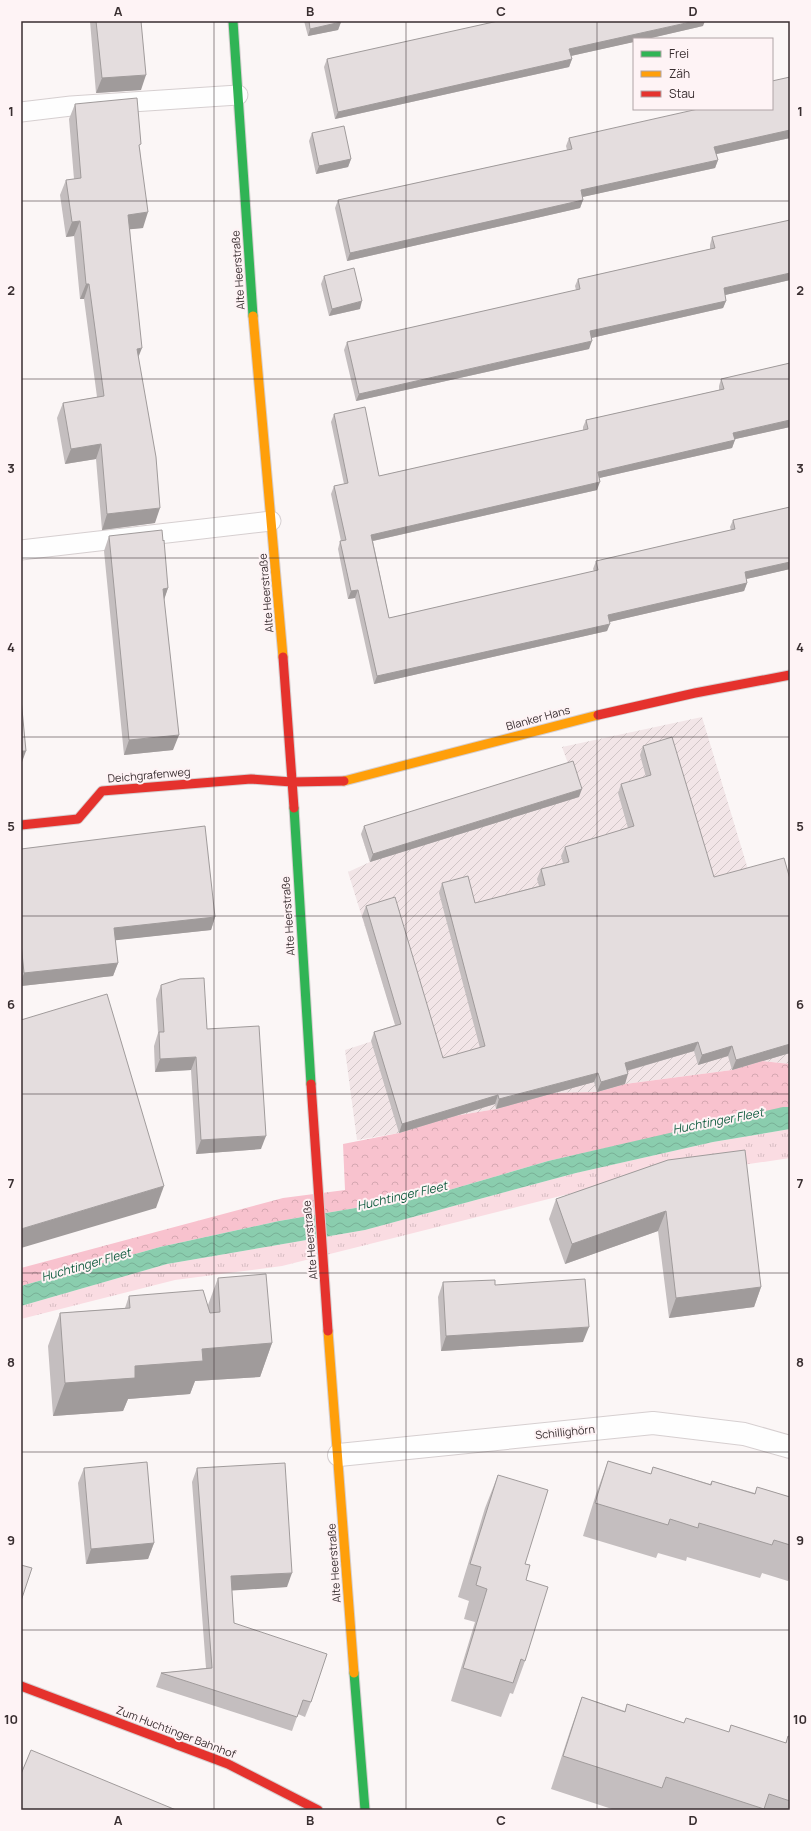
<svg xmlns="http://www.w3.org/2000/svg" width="811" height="1831" font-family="Manrope,sans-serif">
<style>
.industrial{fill:url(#industrial-furrows)}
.grass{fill:url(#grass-tufts)}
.forest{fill:url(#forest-crowns)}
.water{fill:url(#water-waves)}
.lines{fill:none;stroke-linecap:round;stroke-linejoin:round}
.lane-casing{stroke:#d6cfd0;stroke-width:21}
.street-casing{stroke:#d6cfd0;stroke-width:24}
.fast-casing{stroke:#d6cfd0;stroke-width:11}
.slow-casing{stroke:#d6cfd0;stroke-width:11}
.jam-casing{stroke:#d6cfd0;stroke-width:11}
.lane{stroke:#fefefe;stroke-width:19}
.street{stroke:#fefefe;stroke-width:22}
.fast{stroke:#30b455;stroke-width:9}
.slow{stroke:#ff9f0a;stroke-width:9}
.jam{stroke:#e5322d;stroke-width:9}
.wall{fill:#c4bebf}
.shaded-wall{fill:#a09b9b}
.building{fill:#e4ddde;stroke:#a09b9b}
.grid{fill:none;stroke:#392e30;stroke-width:1;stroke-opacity:0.55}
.labels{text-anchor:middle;stroke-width:4;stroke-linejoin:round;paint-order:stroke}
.street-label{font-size:11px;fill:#392e30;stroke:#fef3f5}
.water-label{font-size:12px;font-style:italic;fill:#105c3f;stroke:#fef3f5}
.neatline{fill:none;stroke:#392e30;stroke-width:1.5}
.grid-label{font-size:13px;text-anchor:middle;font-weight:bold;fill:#392e30}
</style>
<defs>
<pattern id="industrial-furrows" width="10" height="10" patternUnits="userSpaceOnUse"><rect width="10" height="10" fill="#f2e5e7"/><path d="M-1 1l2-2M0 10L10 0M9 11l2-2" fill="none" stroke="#d0c5c6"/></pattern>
<pattern id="grass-tufts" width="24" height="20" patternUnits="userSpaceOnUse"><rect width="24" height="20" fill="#fadce2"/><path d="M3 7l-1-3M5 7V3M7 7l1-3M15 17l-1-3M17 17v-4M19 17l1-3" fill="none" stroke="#d7bdc2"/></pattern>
<pattern id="forest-crowns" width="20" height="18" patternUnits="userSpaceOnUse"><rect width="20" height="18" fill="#f8c2ce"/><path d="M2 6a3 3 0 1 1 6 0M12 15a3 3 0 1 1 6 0" fill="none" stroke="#d5a7b1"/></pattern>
<pattern id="water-waves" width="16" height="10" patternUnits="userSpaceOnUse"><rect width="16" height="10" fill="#8acdae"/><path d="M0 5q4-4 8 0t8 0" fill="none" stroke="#78b096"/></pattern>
</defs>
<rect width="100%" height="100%" fill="#fbf6f6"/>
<polygon class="industrial" points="702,717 750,876 790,900 790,1064 762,1061 732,1070 625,1084 597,1092 552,1093 496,1109 454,1116 399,1133 357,1140 345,1050 398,1033 348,872 370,862 361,834 570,769 562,747"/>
<polygon class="grass" points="790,1129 790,1158 600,1186 282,1266 175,1280 21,1319 21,1306 167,1264 365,1230 576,1173 713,1142"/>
<polygon class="forest" points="762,1061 790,1064 790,1107 548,1161 432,1195 279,1221 160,1247 21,1286 21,1268 283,1198 345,1190 343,1144 399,1133 454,1116 496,1109 552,1093 597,1092 625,1084 732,1070"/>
<polygon class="water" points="783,1107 790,1107 790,1129 713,1142 576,1173 365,1230 167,1264 21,1306 21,1286 160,1247 279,1221 432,1195 548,1161"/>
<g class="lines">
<defs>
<g id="lane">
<polyline points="21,112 71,106 238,95"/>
<polyline points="21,550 271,521"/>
</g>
<polyline id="street" points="339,1455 653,1423 744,1434 790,1447"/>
<g id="fast">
<polyline points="233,21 253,316"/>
<polyline points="294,808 311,1084"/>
<polyline points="354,1673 365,1810"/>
</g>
<g id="slow">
<polyline points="253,316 283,657"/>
<polyline points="344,781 598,715"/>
<polyline points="328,1331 354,1673"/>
</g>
<g id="jam">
<polyline points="283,657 294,808"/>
<polyline points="598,715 695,693 790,675"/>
<polyline points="21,825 78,819 102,791 251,779 292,782 344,781"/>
<polyline points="311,1084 328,1331"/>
<polyline points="21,1686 228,1764 318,1810"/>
</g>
</defs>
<use href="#lane" class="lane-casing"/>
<use href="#street" class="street-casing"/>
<use href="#fast" class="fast-casing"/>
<use href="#slow" class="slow-casing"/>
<use href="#jam" class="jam-casing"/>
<use href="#lane" class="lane"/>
<use href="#street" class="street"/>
<use href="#fast" class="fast"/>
<use href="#slow" class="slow"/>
<use href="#jam" class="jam"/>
</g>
<g class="wall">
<polygon points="90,21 141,21 141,90 96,93"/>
<polygon points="304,21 341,21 341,22 338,30 308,36"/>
<polygon points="703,26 571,56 572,59 569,67 335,119 324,67 327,59"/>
<polygon points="790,77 790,138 716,154 718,160 715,168 582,197 583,200 580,208 347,261 335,208 338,200 567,150 566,146 569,138 772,109"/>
<polygon points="75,104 140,148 143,228 130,229 138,358 155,523 102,530 96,459 65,464 57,418 63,403 97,397 84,299 80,299 74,236 66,237 60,195 66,180 74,179 69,119"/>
<polygon points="312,133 351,159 348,167 316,174 309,141"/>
<polygon points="712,237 790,280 725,295 726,301 723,308 591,338 589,349 356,401 344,350 347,342 576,290 575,286 578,279 710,249 710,245"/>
<polygon points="324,276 360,309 329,316 321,284"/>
<polygon points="790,363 790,427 735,439 732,448 599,478 597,490 373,541 389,618 594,571 593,569 596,561 731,530 730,527 733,520 790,507 790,569 746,579 747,583 744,591 609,622 607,631 374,684 355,598 348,599 338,549 340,541 341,541 331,494 334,486 344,484 331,422 334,414 379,476 583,430 583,427 586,420 719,390 719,386 721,379"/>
<polygon points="109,536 168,588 164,599 173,750 124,755 104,551"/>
<polygon points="643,746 714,877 790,1053 732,1070 728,1056 698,1065 694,1051 627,1071 625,1084 597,1092 594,1082 496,1109 495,1104 399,1133 371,1041 374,1032 395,1025 362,916 366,906 443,1058 480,1048 439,893 442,883 475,903 539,886 537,879 541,869 563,863 561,856 565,847 628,828 618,793 621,784 646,777 640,755"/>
<polygon points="579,797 370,862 361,834 364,826"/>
<polygon points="21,849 215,917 211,930 115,940 118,963 113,976 21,986"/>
<polygon points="161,985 207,1029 261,1149 196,1154 191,1070 155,1072 154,1046 158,1033 156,999"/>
<polygon points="668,1160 761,1287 754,1307 669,1318 658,1231 565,1264 549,1219 556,1199"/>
<polygon points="218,1278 272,1343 260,1377 195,1381 190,1394 128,1399 123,1411 53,1416 48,1346 60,1313 125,1308 129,1296 208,1305"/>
<polygon points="443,1282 495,1285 583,1342 441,1351 438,1297"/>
<polygon points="608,1461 651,1474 653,1467 710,1484 712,1481 755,1493 757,1487 790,1497 790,1576 788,1581 762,1573 760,1578 687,1557 686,1561 658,1553 656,1558 583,1536 596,1494"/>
<polygon points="84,1468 154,1543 148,1559 86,1564 78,1483"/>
<polygon points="197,1468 287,1587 232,1590 234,1623 311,1702 305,1717 298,1714 292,1731 156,1687 161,1673 206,1668 192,1482"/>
<polygon points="498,1475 525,1564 526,1580 525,1661 513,1694 510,1693 501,1717 451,1701 475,1622 464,1619 469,1601 458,1597 485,1508"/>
<polygon points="582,1697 625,1711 627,1704 684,1723 729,1732 731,1725 786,1743 790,1737 790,1810 615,1810 551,1789 570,1731"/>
</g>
<g class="shaded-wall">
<polygon points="695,21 705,21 703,26 647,39 634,39 634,42 566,57 569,49"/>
<polygon points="341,22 338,30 308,36 310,29"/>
<polygon points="572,59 569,67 335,119 338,112"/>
<polygon points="146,75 141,90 96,93 102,78"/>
<polygon points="790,130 790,138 712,155 714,147"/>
<polygon points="351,159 348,167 316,174 319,166"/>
<polygon points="718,160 715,168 578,198 581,190"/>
<polygon points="583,200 580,208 347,261 350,253"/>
<polygon points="148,212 143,228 123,230 128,215"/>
<polygon points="80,221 74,236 66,237 72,222"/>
<polygon points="790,273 790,280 721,296 724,288"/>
<polygon points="86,284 89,284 84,299 80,299"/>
<polygon points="362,301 360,309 329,316 332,309"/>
<polygon points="726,301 723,308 587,339 590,331"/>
<polygon points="592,341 589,349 356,401 359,394"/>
<polygon points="142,348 136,363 137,349"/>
<polygon points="790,420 790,427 731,440 733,433"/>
<polygon points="735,440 732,448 595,479 598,472"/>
<polygon points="101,444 96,459 65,464 71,449"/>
<polygon points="600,482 597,490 368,542 371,535"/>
<polygon points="160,508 155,523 102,530 107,514"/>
<polygon points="790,562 790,569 742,580 745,572"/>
<polygon points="747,583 744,591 605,623 608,615"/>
<polygon points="168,588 163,603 163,589"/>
<polygon points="358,590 355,598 348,599 351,591"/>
<polygon points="610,624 607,631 374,684 377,676"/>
<polygon points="179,735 173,750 124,755 129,740"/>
<polygon points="21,751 26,751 21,765"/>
<polygon points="582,789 579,797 370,862 373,854"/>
<polygon points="215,917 211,930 109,941 114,928"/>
<polygon points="118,963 113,976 21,986 21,982 24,973"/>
<polygon points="698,1042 694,1051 622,1072 625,1063"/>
<polygon points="790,1044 790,1053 732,1070 736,1060"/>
<polygon points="732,1046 728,1056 698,1065 702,1055"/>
<polygon points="196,1057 191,1070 155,1072 160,1059"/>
<polygon points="598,1073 594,1082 496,1109 499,1099"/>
<polygon points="628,1074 625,1084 597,1092 601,1082"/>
<polygon points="498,1095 495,1104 399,1133 402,1124"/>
<polygon points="266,1136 261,1149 196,1154 201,1140"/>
<polygon points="164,1186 156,1208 21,1248 21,1229"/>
<polygon points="666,1211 658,1231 565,1264 572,1244"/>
<polygon points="761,1287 754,1307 669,1318 676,1298"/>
<polygon points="589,1327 583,1342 441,1351 446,1336"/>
<polygon points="272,1343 260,1377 195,1381 190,1394 128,1399 123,1411 53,1416 65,1383 202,1349"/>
<polygon points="154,1543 148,1559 86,1564 91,1549"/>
<polygon points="292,1573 287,1587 225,1591 231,1576"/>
</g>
<g class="building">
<polygon points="96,21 141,21 146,75 102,78"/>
<polygon points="309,21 341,21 341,22 310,29"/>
<polygon points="498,21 695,21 569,49 572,59 338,112 327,59"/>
<polygon points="790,77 790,130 714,147 718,160 581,190 583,200 350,253 338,200 572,149 569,138 698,109 772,109 772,81"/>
<polygon points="137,98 141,144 139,145 148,212 128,215 142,348 137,349 156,457 160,508 107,514 101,444 71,449 63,403 104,396 89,284 86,284 80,221 72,222 66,180 81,178 75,104"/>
<polygon points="344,126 351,159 319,166 312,133"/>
<polygon points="790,220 790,273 724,288 726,301 590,331 592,341 359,394 347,342 580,289 578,279 715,248 712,237"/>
<polygon points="354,268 362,301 332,309 324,276"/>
<polygon points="790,363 790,420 733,433 735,440 598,472 600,482 371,535 389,618 598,570 596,561 735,529 733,520 790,507 790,562 745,572 747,583 608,615 610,624 377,676 358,590 351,591 340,541 346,540 334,486 348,483 334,414 365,407 379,476 588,429 586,420 724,389 721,379"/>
<polygon points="162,530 163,541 164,540 168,588 163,589 179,735 129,740 109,536"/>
<polygon points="21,699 26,751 21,751"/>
<polygon points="672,737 714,877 784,858 790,879 790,1044 736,1060 732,1046 702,1055 698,1042 625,1063 628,1074 601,1082 598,1073 499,1099 498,1095 402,1124 374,1032 401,1024 366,906 395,897 443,1058 485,1046 442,883 468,876 475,903 545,885 541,869 569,862 565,847 634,826 621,784 651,775 643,746"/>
<polygon points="573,761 582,789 373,854 364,826"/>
<polygon points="205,826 215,917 114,928 118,963 24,973 21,943 21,849"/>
<polygon points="204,978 207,1029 259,1026 266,1136 201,1140 196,1057 160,1059 159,1032 164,1032 161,985 180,979"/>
<polygon points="107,994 164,1186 21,1229 21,1020"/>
<polygon points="745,1150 761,1287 676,1298 666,1211 572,1244 556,1199 668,1160"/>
<polygon points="266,1274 272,1343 202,1349 203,1361 135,1366 135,1378 65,1383 60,1313 130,1308 129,1296 203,1290 210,1313 220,1312 218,1278"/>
<polygon points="585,1279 589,1327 446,1336 443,1282 495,1280 495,1285"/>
<polygon points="608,1461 651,1474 653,1467 711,1485 712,1481 755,1494 757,1487 790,1497 790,1545 774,1540 772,1545 699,1523 698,1528 670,1519 668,1525 595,1503"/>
<polygon points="147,1462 154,1543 91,1549 84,1468"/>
<polygon points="285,1463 292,1573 231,1576 234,1623 327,1654 311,1702 303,1700 297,1717 161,1673 212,1668 197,1468"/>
<polygon points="498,1475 548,1490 525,1564 530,1565 526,1580 548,1587 525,1661 521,1659 513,1683 463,1668 487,1589 476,1585 481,1567 470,1564"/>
<polygon points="21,1565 32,1568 21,1601"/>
<polygon points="582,1697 625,1712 627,1704 684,1723 686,1718 729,1732 731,1725 786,1743 788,1736 790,1737 790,1801 769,1794 764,1809 666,1777 662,1788 563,1756"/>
<polygon points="31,1750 176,1810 21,1810 21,1774"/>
</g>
<path class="grid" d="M214,21V1810M406,21V1810M597,21V1810M21,201H790M21,379H790M21,558H790M21,737H790M21,916H790M21,1094H790M21,1273H790M21,1452H790M21,1630H790"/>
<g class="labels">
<g class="street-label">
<text transform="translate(238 270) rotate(-94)" y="4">Alte Heerstraße</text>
<text transform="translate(266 593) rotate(-95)" y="4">Alte Heerstraße</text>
<text transform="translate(538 718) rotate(-15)" y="4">Blanker Hans</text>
<text transform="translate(149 775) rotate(-5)" y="4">Deichgrafenweg</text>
<text transform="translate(288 916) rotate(-94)" y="4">Alte Heerstraße</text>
<text transform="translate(310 1240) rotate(-95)" y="4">Alte Heerstraße</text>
<text transform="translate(565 1432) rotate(-6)" y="4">Schillighörn</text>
<text transform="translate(334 1563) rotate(-94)" y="4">Alte Heerstraße</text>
<text transform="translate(176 1732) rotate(21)" y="4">Zum Huchtinger Bahnhof</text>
</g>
<g class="water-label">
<text transform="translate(718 1121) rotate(-11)" y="4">Huchtinger Fleet</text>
<text transform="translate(402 1196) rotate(-13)" y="4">Huchtinger Fleet</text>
<text transform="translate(86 1265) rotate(-16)" y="4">Huchtinger Fleet</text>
</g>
</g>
<rect width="811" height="1831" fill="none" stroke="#fef3f5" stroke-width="44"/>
<rect x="633" y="38" width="140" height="72" fill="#fef3f5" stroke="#afa4a6"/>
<rect x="641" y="51" width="20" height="6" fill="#30b455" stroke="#afa4a6"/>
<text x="669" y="58" font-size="12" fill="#392e30">Frei</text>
<rect x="641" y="71" width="20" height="6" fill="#ff9f0a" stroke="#afa4a6"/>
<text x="669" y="78" font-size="12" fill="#392e30">Zäh</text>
<rect x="641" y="91" width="20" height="6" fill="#e5322d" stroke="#afa4a6"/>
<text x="669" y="98" font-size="12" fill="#392e30">Stau</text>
<rect x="22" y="22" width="767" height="1787" class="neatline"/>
<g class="grid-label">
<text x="118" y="16">A</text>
<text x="310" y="16">B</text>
<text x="501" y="16">C</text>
<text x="693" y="16">D</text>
<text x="11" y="116">1</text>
<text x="800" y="116">1</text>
<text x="11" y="295">2</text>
<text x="800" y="295">2</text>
<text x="11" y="473">3</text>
<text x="800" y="473">3</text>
<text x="11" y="652">4</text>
<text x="800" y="652">4</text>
<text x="11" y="831">5</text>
<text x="800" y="831">5</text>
<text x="11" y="1009">6</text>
<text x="800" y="1009">6</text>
<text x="11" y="1188">7</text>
<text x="800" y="1188">7</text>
<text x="11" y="1367">8</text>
<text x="800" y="1367">8</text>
<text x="11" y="1545">9</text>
<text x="800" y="1545">9</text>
<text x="11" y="1724">10</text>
<text x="800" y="1724">10</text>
<text x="118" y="1825">A</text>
<text x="310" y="1825">B</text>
<text x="501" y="1825">C</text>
<text x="693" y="1825">D</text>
</g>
</svg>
